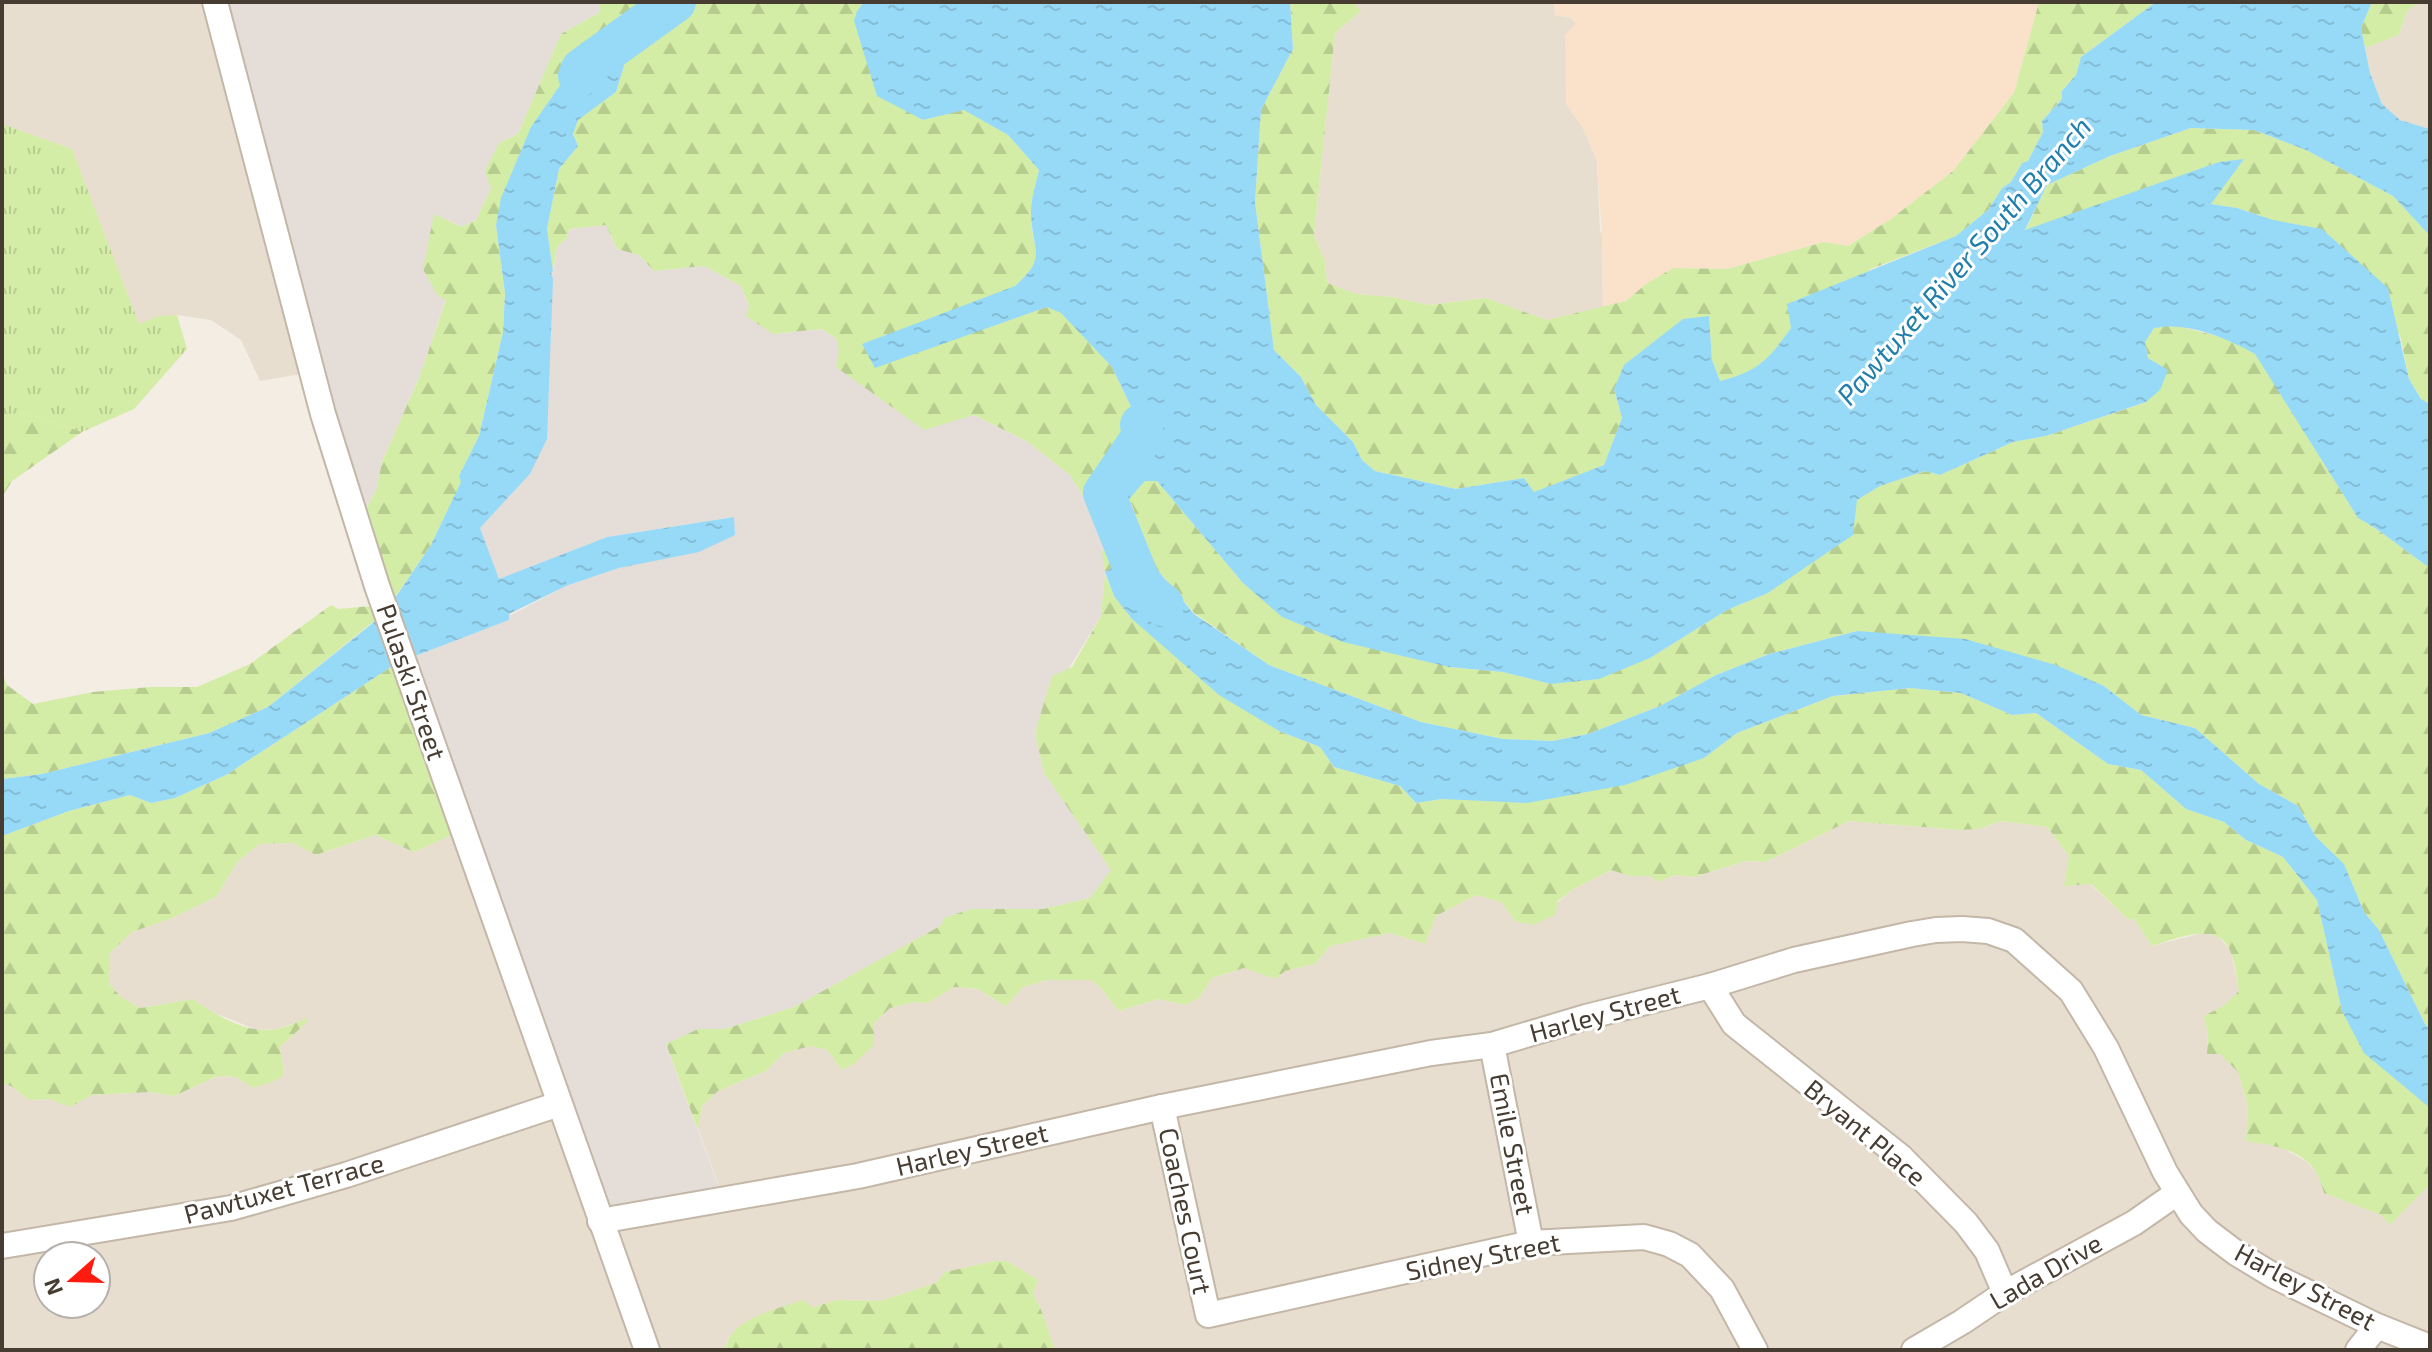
<svg xmlns="http://www.w3.org/2000/svg" width="2432" height="1352" font-family="'Exo 2',sans-serif">
<style>
.residential{fill:#e8ded0;fill-rule:evenodd}
.commercial{fill:#f9e1ca}
.industrial{fill:#e5ded8}
.forest{fill:url(#forest-firs)}
.park{fill:url(#park-tufts)}
.water{fill:url(#water-ripples)}
.lines{fill:none;stroke-linecap:round;stroke-linejoin:round}
.river{stroke:#97daf8;stroke-width:42}
.minor-casing{stroke:#c3b7a7;stroke-width:28}
.minor{stroke:#fff;stroke-width:24}
.labels{text-anchor:middle;stroke-width:6;stroke-linejoin:round;paint-order:stroke}
.street-label{font-size:26px;fill:#463c32;stroke:#fff}
.water-label{font-size:28px;font-style:italic;fill:#1e7eac;stroke:#fff}
</style>
<defs>
<pattern id="forest-firs" width="22" height="20" patternUnits="userSpaceOnUse" patternTransform="scale(2)"><rect width="22" height="20" fill="#d4eda6"/><path d="M5 1l3.5 6h-7zM16 11l3.5 6h-7z" fill="#b7cc8f"/></pattern>
<pattern id="park-tufts" width="24" height="20" patternUnits="userSpaceOnUse" patternTransform="scale(2)"><rect width="24" height="20" fill="#d4eda6"/><path d="M3 7l-1-3M5 7V3M7 7l1-3M15 17l-1-3M17 17v-4M19 17l1-3" fill="none" stroke="#b7cc8f"/></pattern>
<pattern id="water-ripples" width="26" height="14" patternUnits="userSpaceOnUse" patternTransform="scale(2)"><rect width="26" height="14" fill="#97daf8"/><path d="M2 4q2-2 4 0t4 0M15 11q2-2 4 0t4 0" fill="none" stroke="#84bcd5"/></pattern>
</defs>
<rect width="100%" height="100%" fill="#f4ede3"/>
<g class="residential">
<polygon points="2,2 211,2 307,373 260,381 241,340 211,320 177,315 139,325 72,149 2,124"/>
<polygon points="1353,2 1554,2 1555,15 1571,18 1576,23 1566,104 1582,126 1597,160 1600,230 1602,236 1603,307 1547,320 1486,298 1429,305 1392,297 1356,294 1327,284 1325,261 1314,235 1335,33 1360,12"/>
<polygon points="2420,2 2430,2 2430,129 2400,120 2382,104 2370,73 2365,48 2399,35 2407,11"/>
<path d="M1849,821L1959,830L1978,829L2001,821L2047,827L2090,884L2128,919L2135,920L2152,946L2202,933L2218,936L2231,951L2239,991L2223,1007L2204,1016L2208,1034L2207,1053H2220L2238,1072L2248,1106L2246,1141L2279,1146L2306,1161L2317,1173L2324,1193L2381,1215L2428,1186L2430,1187V1350H1055L1042,1312L1033,1294L1038,1280L1007,1261H995L945,1272L936,1283L880,1301L838,1300L813,1307L727,1341L725,1350H2V1084L11,1086L29,1100L50,1099L70,1106L92,1095L150,1092L174,1096L218,1076L236,1077L253,1088L284,1074L280,1047L307,1022V1019L277,1029L257,1030L212,1012L193,999L140,1008L120,997L109,984V954L132,932L170,919L216,897L238,861L260,844L293,843L317,855L375,835L414,852L459,832L723,1197L698,1129L702,1106L718,1091L766,1071L784,1053L811,1046L827,1050L842,1070L874,1023L890,1008L914,1002L928,1003L954,987L977,989L1006,1006L1022,987L1047,980H1091L1099,986L1119,1011L1158,999L1185,1005L1199,998L1212,978L1244,968L1276,978L1285,971L1315,964L1330,946L1390,933L1425,944L1436,916L1476,895L1501,902L1515,921L1558,902L1572,890L1611,870L1630,876H1650L1658,882L1675,875L1694,877L1746,861L1766,862ZM48,1256H96V1304H48Z"/>
</g>
<polygon class="commercial" points="1554,2 2039,2 2014,93 1953,171 1891,219 1848,246 1824,242 1727,269 1673,268 1646,284 1626,301 1603,307 1602,236 1597,160 1582,126 1566,104 1565,35 1576,23 1571,18 1555,15"/>
<g class="industrial">
<polygon points="212,2 600,2 599,13 561,34 518,134 499,143 491,189 476,220 462,227 434,214 438,295 446,299 419,378 382,462 376,491 357,524"/>
<polygon points="606,225 617,249 639,255 654,271 704,266 741,286 749,305 773,334 821,329 836,338 839,350 923,429 974,415 1028,442 1070,475 1088,504 1102,504 1103,512 1114,512 1126,504 1132,504 1142,537 1136,545 1103,551 1105,574 1101,616 1043,711 1035,732 1044,773 1112,871 1090,898 1043,909 972,909 794,1007 725,1029 698,1029 666,1045 723,1198 602,1220 397,663 509,620 509,611 511,615 566,586 619,568 735,535 733,517 607,537 498,580 480,528 530,474 551,272 554,269 557,247 567,238 569,229"/>
</g>
<g class="forest">
<path d="M600,2H864L857,11L923,120L964,109L1008,135L1039,170C1036,184 1030,201 1031,216C1032,252 1048,257 1015,286L875,367L1047,307L1061,312L1112,367L1134,413L1132,442L1102,504H1088L1070,475L1028,442L974,415L924,430L836,367L839,351L836,338L821,329L773,334L746,316L749,305L741,286L704,266L654,271L639,255L617,249L606,225L569,229L567,238L557,247L553,271L547,229L559,169L578,146L573,134L578,119L616,92L628,53L614,28L496,226L505,293L503,332L479,436L459,476L462,482L431,545L384,613L268,707L209,733L42,774L2,779V673L7,685L33,704L93,692L150,687H197L250,664L331,605L338,609L383,605L357,524L376,491L382,462L419,378L446,300L438,296L423,269L434,214L462,227L476,220L491,189L485,171L499,143L518,134L561,34L599,13Z"/>
<polygon points="1290,2 1353,2 1361,11 1335,33 1314,235 1325,261 1327,283 1356,294 1392,297 1429,305 1486,298 1547,320 1626,301 1646,284 1673,268 1727,269 1824,242 1848,246 1891,219 1953,171 2014,93 2039,2 2156,2 2081,57 2076,75 2062,91 2062,99 2042,121 2043,132 2028,161 2022,163 2011,182 2002,188 1988,210 1956,236 1871,269 1791,328 1773,353 1749,373 1720,381 1712,360 1709,317 1614,390 1622,418 1604,465 1534,493 1524,478 1456,489 1375,471 1362,460 1353,442 1316,405 1301,377 1274,350 1255,202 1261,110 1293,49"/>
<polygon points="2372,2 2420,2 2407,11 2399,35 2365,48 2361,28"/>
<polygon points="2191,128 2254,130 2306,150 2393,196 2430,236 2430,404 2421,399 2409,379 2400,335 2273,220 2237,208 2210,204 2243,160 2219,162 2025,231 2047,185 2110,156"/>
<path d="M2171,324L2232,340L2256,354L2358,518C2384,532 2405,551 2430,568V1029L2425,1024L2379,930L2364,912L2344,865L2316,837L2298,806L2259,784L2195,728L2141,715L2104,686L1857,631L1769,654L1716,675L1660,706L1588,734L1552,741L1503,739L1421,722L1269,665L1194,613L1150,561L1121,562L1105,572L1102,551L1136,545L1142,537L1132,504H1126L1129,498L1145,480L1157,481L1243,583L1449,667L1503,672L1551,684L1650,658L1727,610L1768,593L1857,500L1879,486L1926,471L1940,475L2013,442L2046,436L2147,402L2148,358L2145,342L2154,328Z"/>
<polygon points="2,413 33,415 82,432 12,481 2,497"/>
<path d="M1105,574L1114,596L1279,731L1320,747L1334,767L1400,786L1416,803L1704,758L1737,733L1833,696L1910,688L1961,693L2012,715L2036,713L2108,764L2141,770L2186,809L2224,822L2246,840L2283,857L2317,900L2342,1011L2430,1108V1187H2427L2390,1225L2381,1215L2324,1193C2322,1187 2320,1180 2317,1174C2304,1149 2270,1145 2246,1141L2248,1106L2238,1072L2220,1054H2207L2208,1034L2204,1016L2223,1006L2239,991C2236,979 2236,964 2231,953C2219,919 2176,939 2152,946L2135,920L2128,919L2091,884L2064,886L2069,856L2047,827L2001,821L1978,829L1959,830L1849,821L1766,862L1746,861L1694,877L1675,875L1658,882L1650,876H1630L1611,870L1572,890L1558,901L1555,915L1533,925L1515,921L1501,902L1476,895L1436,916L1425,944L1390,933L1330,946L1315,964L1285,971L1276,979L1244,968L1212,978L1199,998L1185,1005L1158,999L1119,1011L1099,986L1091,980H1047L1023,987L1006,1006L977,989L954,987L928,1003L914,1002L890,1008L874,1023V1045L855,1063L842,1070L827,1050L811,1046L784,1053L766,1071L718,1091L702,1106L698,1130L666,1044L698,1029H725L794,1007L942,925L943,918L972,909H1043L1090,898L1111,870L1044,773L1035,733L1052,676L1072,667L1101,616Z"/>
<path d="M397,663L459,832L414,852L375,835L316,855L293,843L260,844L238,861L216,897L170,919L132,932L109,954V984L121,997L140,1008L193,999C216,1015 247,1035 277,1029C287,1027 297,1022 307,1018V1022L280,1047L284,1075L274,1081L253,1088L236,1077L218,1076L174,1096L150,1092L92,1095L70,1107L50,1099L29,1100L11,1086L2,1084V836L69,811L130,795L151,803L175,798L226,775Z"/>
<path d="M995,1261H1007L1038,1280L1033,1294L1042,1312L1055,1350H725C731,1317 776,1310 803,1300L813,1307L838,1300L880,1301L936,1283L945,1272Z"/>
</g>
<polygon class="park" points="2,124 72,149 139,324 159,316 177,315 187,349 134,409 82,432 33,415 2,413"/>
<g class="water">
<path d="M864,2H1290L1293,49L1261,110L1255,202L1274,350L1301,377L1316,405L1353,442L1362,460L1375,471L1456,489L1524,478L1534,492L1604,465L1622,418L1614,389L1624,365L1683,319L1709,316L1712,360L1720,381C1758,372 1769,359 1791,328L1787,304L1956,236L1988,210L2002,188L2011,182L2022,163L2028,161L2043,132L2042,121L2062,99V91L2076,75L2081,57L2156,2H2372L2361,28L2370,73L2382,104L2400,120L2430,129V236L2393,196L2306,150L2254,130L2191,128L2110,156L2047,185L2025,230L2219,162L2244,159L2211,204L2237,208L2273,220L2322,229L2388,288L2409,379L2421,399L2430,404V568C2405,551 2384,532 2358,518L2255,354C2227,338 2187,321 2154,328L2145,342L2148,358L2168,370L2160,390L2146,402L2046,436L2013,442L1940,475L1925,471L1880,486L1857,500L1853,535L1768,593L1727,610L1650,658L1599,679L1551,684L1503,672L1449,667L1343,642L1282,617L1243,583L1157,481H1145C1131,495 1124,512 1103,512L1102,504L1132,442L1134,413L1112,367L1061,313L1047,307L875,368L862,344L1015,286C1047,258 1033,251 1031,216C1030,201 1036,184 1039,170L1008,135L964,110L923,120L877,96L854,21L857,11Z"/>
<polygon points="615,28 628,53 616,92 578,120 573,134 578,146 559,169 547,229 553,271 551,272 553,279 547,439 530,474 480,528 499,579 607,537 734,517 735,535 699,552 619,568 566,586 509,614 509,620 397,663 226,775 175,798 151,803 130,795 69,811 2,836 2,779 42,774 209,733 268,707 384,614 431,545 461,482 459,476 479,436 503,332 505,293 496,225 501,198 531,127 595,35"/>
<polygon points="1150,561 1194,614 1269,665 1421,722 1503,739 1552,741 1588,734 1660,706 1716,675 1769,654 1857,631 1965,639 2056,665 2104,686 2141,715 2195,728 2259,784 2298,806 2316,837 2344,864 2364,912 2379,930 2425,1024 2430,1029 2430,1108 2364,1053 2342,1011 2317,900 2283,857 2246,840 2224,822 2186,809 2141,770 2108,764 2036,713 2012,715 1961,693 1910,688 1833,696 1737,733 1704,758 1625,785 1527,803 1442,799 1416,803 1400,786 1334,767 1320,747 1279,731 1219,695 1132,619 1114,596 1105,572 1121,562"/>
</g>
<g class="lines">
<g class="river">
<polyline points="579,76 582,69 675,2"/>
<polyline points="1141,425 1143,436 1104,493 1142,588 1163,605"/>
</g>
<defs>
<g id="minor">
<polyline points="215,2 323,414 377,586 647,1350"/>
<polyline points="1710,986 1734,1024 1901,1157 1966,1223 1987,1251 2005,1293"/>
<polyline points="1492,1045 1531,1243"/>
<polyline points="1162,1107 1208,1315 1531,1243 1644,1237 1669,1244 1690,1255 1722,1289 1755,1350"/>
<polyline points="600,1221 858,1176 1162,1107 1431,1053 1492,1045 1586,1017 1710,986 1794,960 1912,934 1936,930 1962,929 1988,931 2014,940 2071,991 2106,1048 2165,1172 2191,1214 2207,1231 2236,1253 2274,1276 2377,1326 2430,1347"/>
<polyline points="2,1246 231,1208 346,1175 559,1104"/>
<polyline points="1914,1350 1962,1322 2005,1293 2134,1223 2177,1193"/>
<polyline points="2358,1350 2377,1326"/>
</g>
</defs>
<use href="#minor" class="minor-casing"/>
<use href="#minor" class="minor"/>
</g>
<g class="labels">
<g class="street-label">
<text transform="translate(411 682) rotate(71)" y="9">Pulaski Street</text>
<text transform="translate(1605 1014) rotate(-15)" y="9">Harley Street</text>
<text transform="translate(1865 1133) rotate(40)" y="9">Bryant Place</text>
<text transform="translate(1512 1144) rotate(79)" y="9">Emile Street</text>
<text transform="translate(972 1150) rotate(-13)" y="9">Harley Street</text>
<text transform="translate(284 1189) rotate(-15)" y="9">Pawtuxet Terrace</text>
<text transform="translate(1185 1211) rotate(78)" y="9">Coaches Court</text>
<text transform="translate(1483 1257) rotate(-11)" y="9">Sidney Street</text>
<text transform="translate(2046 1272) rotate(-30)" y="9">Lada Drive</text>
<text transform="translate(2305 1287) rotate(28)" y="9">Harley Street</text>
</g>
<g class="water-label">
<text transform="translate(1964 261) rotate(-49)" y="10">Pawtuxet River South Branch</text>
</g>
</g>
<rect width="2432" height="1352" fill="none" stroke="#463c32" stroke-width="8"/>
<g transform="translate(72 1280) rotate(250)"><circle r="38" fill="#ffffff" stroke="#b5b1ad" stroke-width="2"/>
<path d="M0-6L14 30L0 20L-14 30Z" fill="#ff1c0e"/>
<text y="-12" font-size="22" font-weight="bold" text-anchor="middle" fill="#463c32">N</text>
</g>
</svg>
